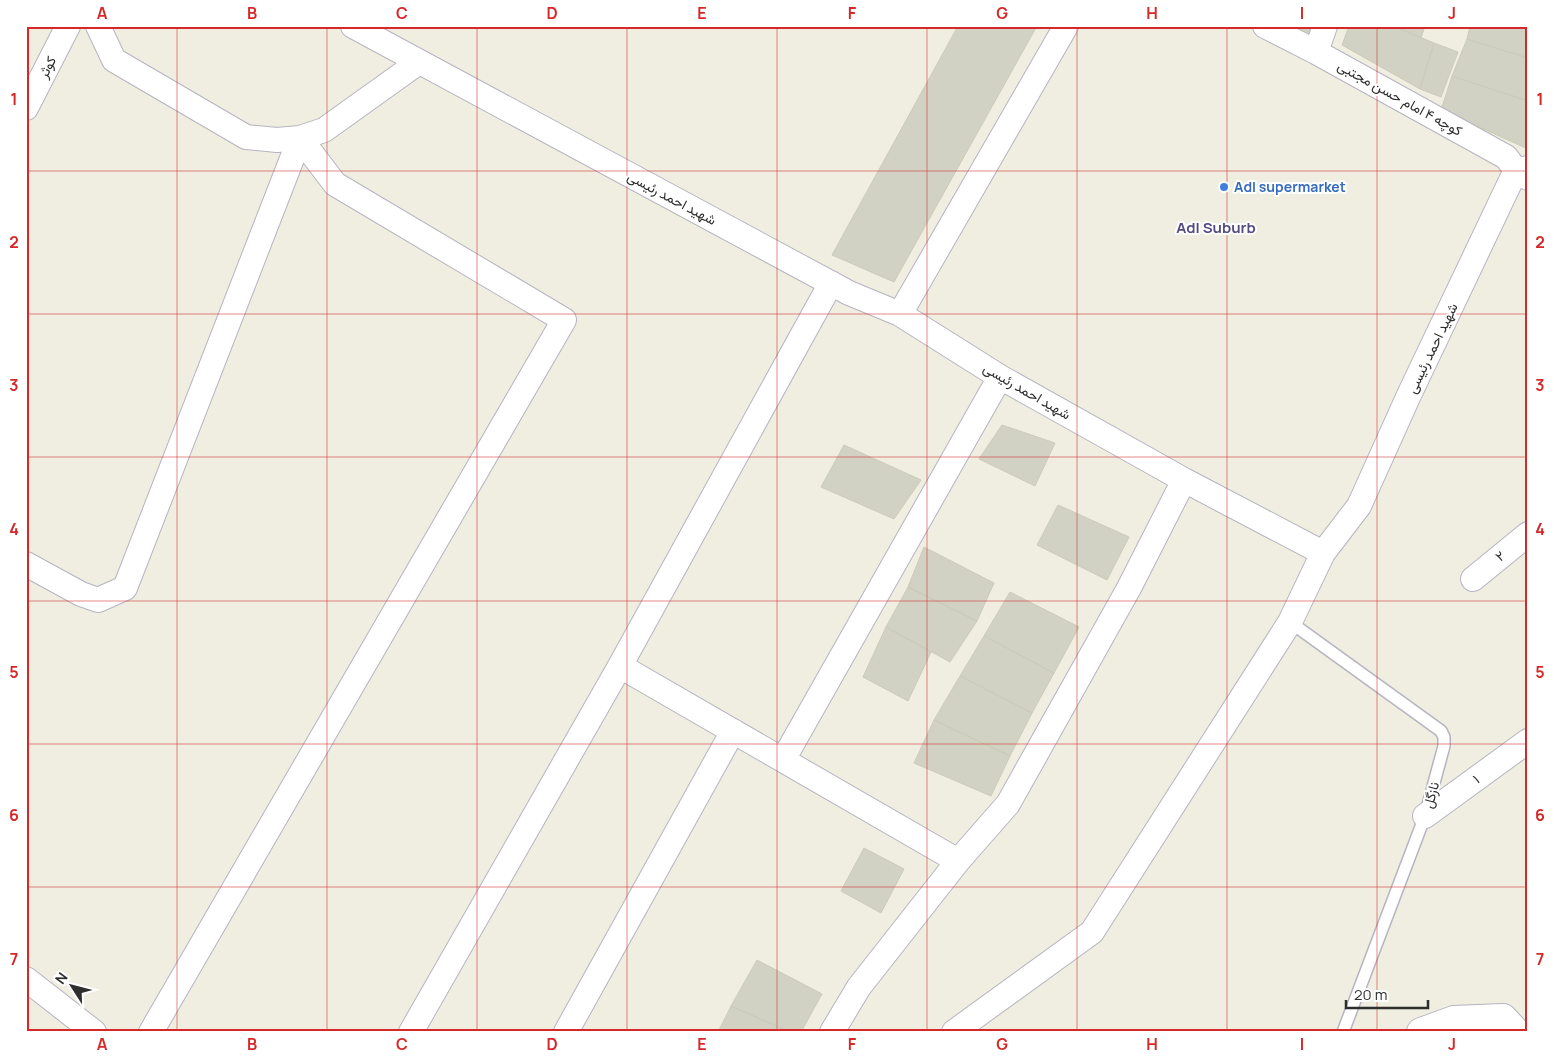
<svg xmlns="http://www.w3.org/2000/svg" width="1554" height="1058" font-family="Manrope,Vazirmatn,sans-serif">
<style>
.building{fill:#d2d2c4;stroke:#cbcbb9}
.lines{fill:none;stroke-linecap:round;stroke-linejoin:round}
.service-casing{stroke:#b6b4c1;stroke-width:14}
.minor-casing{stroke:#b6b4c1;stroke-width:26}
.secondary-casing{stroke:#b6b4c1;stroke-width:30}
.service{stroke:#fff;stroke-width:11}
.minor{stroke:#fff;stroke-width:24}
.secondary{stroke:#fff;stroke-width:28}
.grid{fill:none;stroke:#d62828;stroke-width:1;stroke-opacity:0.55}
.shop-dot{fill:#3f7fe0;stroke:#fff;stroke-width:2}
.labels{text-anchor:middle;stroke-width:4;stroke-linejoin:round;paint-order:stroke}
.street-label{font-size:14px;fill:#2e2e2e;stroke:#fff}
.shop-label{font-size:14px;font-weight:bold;fill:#366cbe;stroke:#fff;text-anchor:start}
.neighbourhood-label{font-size:15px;font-weight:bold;fill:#554b81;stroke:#fff}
.neatline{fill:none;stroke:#d62828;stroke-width:2}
.grid-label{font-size:16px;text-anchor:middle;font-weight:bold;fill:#d62828}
</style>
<rect width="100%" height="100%" fill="#efeee0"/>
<!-- building -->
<path class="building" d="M958,26H1037L894,282L832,255Z
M1287,26H1311L1308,36Z
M1349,26H1394L1434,43L1420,89L1342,45Z
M1394,26H1425L1421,38Z
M1470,26H1528V58L1467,39Z
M1467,39L1528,58V101L1452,76Z
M1434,43L1458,52L1441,97L1420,89Z
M1452,76L1528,101V149L1441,110Z
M1002,425L1055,443L1035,486L979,459Z
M844,445L921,480L894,519L821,487Z
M1058,505L1129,537L1107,580L1037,545Z
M924,547L994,583L977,621L908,587Z
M908,587L977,621L950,662L886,627Z
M1010,592L1079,627L1054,673L984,636Z
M886,627L931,652L908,701L863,677Z
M984,636L1054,673L1032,713L960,676Z
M960,676L1032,713L1010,756L934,720Z
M934,720L1010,756L991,796L914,763Z
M864,848L904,869L881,913L841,891Z
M757,960L822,994L801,1032H790L731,1006Z
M731,1006L790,1032H718Z"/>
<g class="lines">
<defs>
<path id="service" d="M1290,622L1441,731L1444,737V746L1425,816L1343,1032"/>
<path id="minor" d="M98,26L114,60L246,137L277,140L300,138L324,130L419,62
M353,26L849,293L900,314L1000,377L1184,480L1323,553
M1265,26L1316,52L1506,157L1516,170L1528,178
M1316,52L1325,26
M26,108L68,26
M900,314L1066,26
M26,564L81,594L98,600L125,588L300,138
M1473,579L1528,534
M620,666L958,861
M783,760L1000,377
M1425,816L1528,741
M26,979L94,1032
M151,1032L564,320L335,184L300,138
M411,1032L620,666L831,283
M566,1032L733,731
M832,1032L859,987L958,861L1008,804L1129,588L1184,480
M954,1032L1092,932L1290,622L1323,553L1359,506L1409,395L1516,170L1528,168"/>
<path id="secondary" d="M1421,1032L1454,1020L1503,1018L1516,1032"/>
</defs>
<!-- service casing -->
<use href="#service" class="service-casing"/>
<!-- minor casing -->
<use href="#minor" class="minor-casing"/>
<!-- secondary casing -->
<use href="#secondary" class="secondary-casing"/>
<!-- service -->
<use href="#service" class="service"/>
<!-- minor -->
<use href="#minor" class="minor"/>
<!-- secondary -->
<use href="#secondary" class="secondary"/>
</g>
<!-- grid -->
<path class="grid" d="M177,26V1032M327,26V1032M477,26V1032M627,26V1032M777,26V1032M927,26V1032M1077,26V1032M1227,26V1032M1377,26V1032M26,171H1528M26,314H1528M26,457H1528M26,601H1528M26,744H1528M26,887H1528"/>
<!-- markers -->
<circle class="shop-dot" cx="1224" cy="187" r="5"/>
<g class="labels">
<!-- street labels -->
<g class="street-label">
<text transform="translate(47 67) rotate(-63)" y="5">کوثر</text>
<text transform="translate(1400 98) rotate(29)" y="5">کوچه ۴ امام حسن مجتبی</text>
<text transform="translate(672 198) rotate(28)" y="5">شهید احمد رئیسی</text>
<text transform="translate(1432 348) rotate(-64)" y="5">شهید احمد رئیسی</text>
<text transform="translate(1027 391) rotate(30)" y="5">شهید احمد رئیسی</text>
<text transform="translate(1500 556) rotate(-39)" y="5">۲</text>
<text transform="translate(1476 779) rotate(-36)" y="5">۱</text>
<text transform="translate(1431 795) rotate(-75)" y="5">نازگل</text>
</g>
<!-- shop labels -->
<g class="shop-label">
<text x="1234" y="192">Adl supermarket</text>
</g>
<!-- neighbourhood labels -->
<g class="neighbourhood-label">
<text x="1216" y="233">Adl Suburb</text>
</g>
</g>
<!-- border -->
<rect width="1554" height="1058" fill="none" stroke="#ffffff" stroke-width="55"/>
<!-- north arrow -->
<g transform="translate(72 986) rotate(306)" stroke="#ffffff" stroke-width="4" paint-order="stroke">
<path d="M0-4L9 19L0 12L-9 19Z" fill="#2e2e2e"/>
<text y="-8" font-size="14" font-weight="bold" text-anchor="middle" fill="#2e2e2e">N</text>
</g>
<!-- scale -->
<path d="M1346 1000v8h82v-8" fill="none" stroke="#2e2e2e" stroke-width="2.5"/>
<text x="1354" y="1000" font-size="15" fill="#2e2e2e" stroke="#ffffff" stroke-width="4" paint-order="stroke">20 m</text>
<rect x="28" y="28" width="1498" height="1002" class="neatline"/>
<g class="grid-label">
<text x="102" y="19">A</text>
<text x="252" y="19">B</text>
<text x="402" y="19">C</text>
<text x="552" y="19">D</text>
<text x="702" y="19">E</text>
<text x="852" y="19">F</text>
<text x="1002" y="19">G</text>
<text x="1152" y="19">H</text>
<text x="1302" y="19">I</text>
<text x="1452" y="19">J</text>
<text x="14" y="105">1</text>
<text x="1540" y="105">1</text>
<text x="14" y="248">2</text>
<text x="1540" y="248">2</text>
<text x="14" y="391">3</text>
<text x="1540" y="391">3</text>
<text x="14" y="535">4</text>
<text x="1540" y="535">4</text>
<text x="14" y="678">5</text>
<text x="1540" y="678">5</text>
<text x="14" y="821">6</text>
<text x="1540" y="821">6</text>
<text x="14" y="965">7</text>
<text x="1540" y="965">7</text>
<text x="102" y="1050">A</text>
<text x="252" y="1050">B</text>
<text x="402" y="1050">C</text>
<text x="552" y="1050">D</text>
<text x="702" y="1050">E</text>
<text x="852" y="1050">F</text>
<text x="1002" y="1050">G</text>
<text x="1152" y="1050">H</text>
<text x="1302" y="1050">I</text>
<text x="1452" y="1050">J</text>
</g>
</svg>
